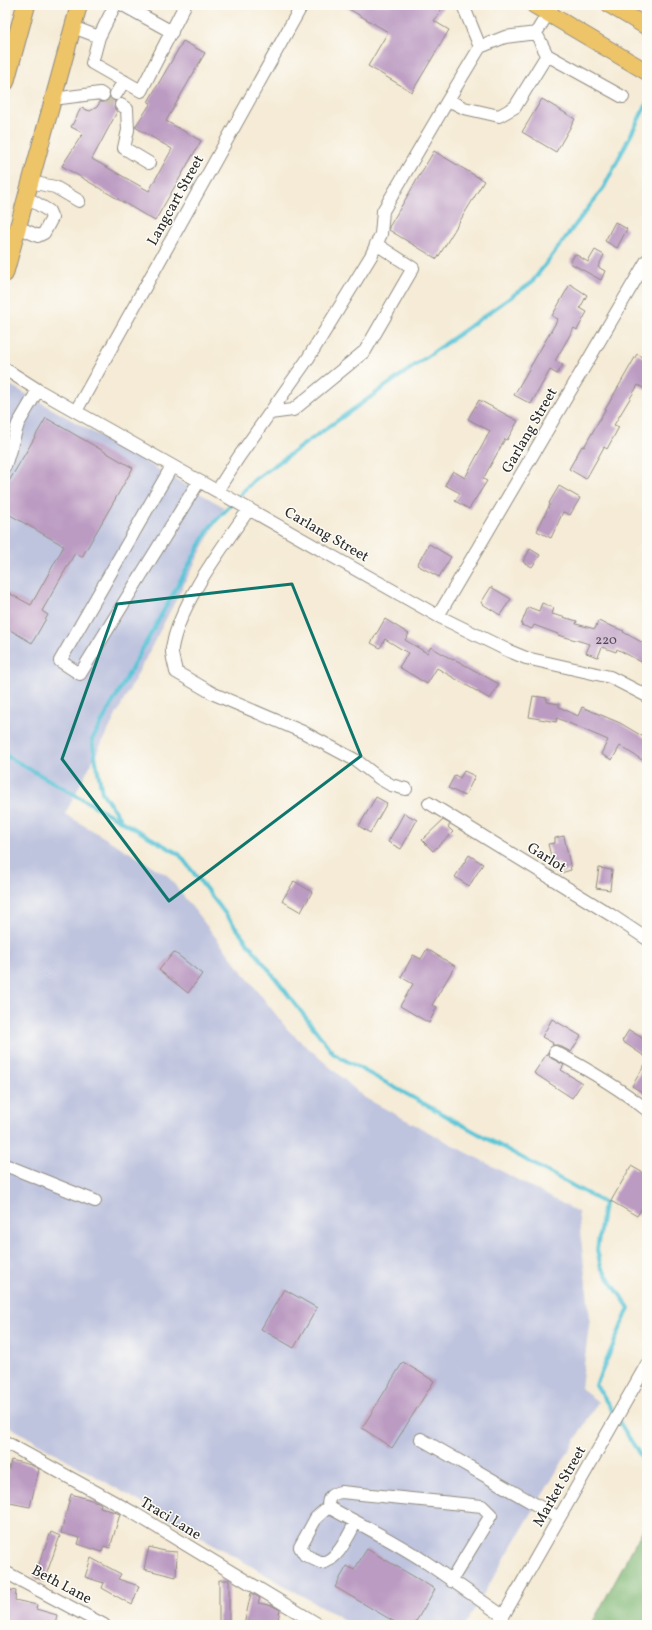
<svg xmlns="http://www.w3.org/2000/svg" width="652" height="1630" font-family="Vollkorn,serif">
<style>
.industrial{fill:#bec3de}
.forest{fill:#80b774;stroke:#567150}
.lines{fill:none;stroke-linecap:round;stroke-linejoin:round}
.stream{stroke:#5bc5d7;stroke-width:4}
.building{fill:#bc9bc2}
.minor-tunnel{stroke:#cdc5b4;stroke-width:12;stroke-dasharray:12 6;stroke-linecap:butt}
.minor-casing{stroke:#908b80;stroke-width:14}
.major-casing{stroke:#908b80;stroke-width:18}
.highway-casing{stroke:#908b80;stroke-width:20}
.minor{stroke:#fff;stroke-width:12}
.major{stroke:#eec469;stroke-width:16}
.highway{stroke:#eec469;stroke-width:18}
.marked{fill:none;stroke:#0f766e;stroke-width:3;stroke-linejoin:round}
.labels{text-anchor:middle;stroke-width:3;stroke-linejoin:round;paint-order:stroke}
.number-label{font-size:13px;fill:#4f4751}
.street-label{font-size:15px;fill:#2b2b2b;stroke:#fdfcf7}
</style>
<rect width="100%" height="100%" fill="#fdfcf7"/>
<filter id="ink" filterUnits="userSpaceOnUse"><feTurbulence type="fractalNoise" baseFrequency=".025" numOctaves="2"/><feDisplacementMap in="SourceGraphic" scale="8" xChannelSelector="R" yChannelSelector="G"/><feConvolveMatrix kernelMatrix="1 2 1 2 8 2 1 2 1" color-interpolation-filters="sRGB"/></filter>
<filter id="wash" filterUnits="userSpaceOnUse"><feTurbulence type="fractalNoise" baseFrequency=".012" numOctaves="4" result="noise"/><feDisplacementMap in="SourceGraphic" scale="16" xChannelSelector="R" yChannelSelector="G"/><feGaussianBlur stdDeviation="0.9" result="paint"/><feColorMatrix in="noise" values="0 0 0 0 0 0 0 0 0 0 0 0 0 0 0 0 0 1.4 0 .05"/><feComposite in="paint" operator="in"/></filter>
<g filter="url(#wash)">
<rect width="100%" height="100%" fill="#f5ebd6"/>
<!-- industrial -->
<path class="industrial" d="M5,382L224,507L65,814L167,875L288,1030L365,1098L578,1212L590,1318L581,1388L598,1402L465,1625H353L5,1424Z"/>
<!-- forest -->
<path class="forest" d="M647,1522V1625H591Z"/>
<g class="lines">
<!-- stream -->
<path class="stream" d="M5,755L179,854L334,1054L604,1203L597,1250L601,1267L629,1308L596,1385L647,1466
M120,819L102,792L92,740L210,527L254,480L532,282L604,187L647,103"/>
</g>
<g id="blocks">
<!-- building -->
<path class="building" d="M342,5H444L434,21L449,30L412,92L368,66L388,32Z
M183,41L205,53L166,121L201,141L155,221L62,166L83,133L71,127L81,108L90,111L97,107L100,102H106L110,98L115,101L114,108L117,112L92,159L149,191L172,149L135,127L151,103L148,102Z
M542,99L575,119L556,152L522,132Z
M434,151L484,181L437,259L389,230V227Z
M615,222L627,229L617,248L605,241Z
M595,250L604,255L598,267L605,271L601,280L570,263L575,254L588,262Z
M570,284L587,295L580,308L587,312L577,330L574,328L555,361L563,365L557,374L550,370L531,404L514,395L558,319L552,316Z
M637,354L647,359V390L638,385L614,425L619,427L607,449L604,447L586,479L569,469L582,446L584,447Z
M479,400L518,421L507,440L505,439L483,479L487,481L469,509L455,501L460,493L445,485L453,471L465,478L490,431L468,419Z
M46,418L133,468L82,557L75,553L42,611L48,615L32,643L5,627V591L31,605L64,546L5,512V488Z
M559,486L580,498L570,515L563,512L551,538L537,531L550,504L549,503Z
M429,544L451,557L439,577L417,565Z
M530,549L540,555L532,567L523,562Z
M491,587L511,599L500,615L481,603Z
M542,603L554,608L552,614L577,621L576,624L595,629L598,621L624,631L623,632L647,645V665L617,649L616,652L602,647L598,657L586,653L590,644L558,635V634L534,625L532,629L521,625L528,607L539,611Z
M385,619L409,634L405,640L427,653L431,647L453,660L454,659L499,684L490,699L437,668L427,684L399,667L408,653L385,639L380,648L371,643Z
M533,696L547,698V702L559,704V707L578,716L582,707L620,723L647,739V763L620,746L612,760L601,754L608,740L557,718L556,722L529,717Z
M464,771L475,776L465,796L448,788L455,775L460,778Z
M376,797L387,803L370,833L359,826Z
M404,813L417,820L401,849L388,842Z
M443,820L450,824L448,827L453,832L433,851L422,840Z
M564,836L571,870L561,873L559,863L553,864L548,844L555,843V838Z
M469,855L483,864L469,886L455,877Z
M599,868L612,870L610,890L596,888Z
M294,881L312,892L301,912L282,901Z
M427,949L455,966L432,1005L437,1007L429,1023L400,1006L413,984L401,977L413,955L421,959Z
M174,952L202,974L188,993L159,970Z
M552,1019L581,1036L571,1052L558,1045H552L553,1043L542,1037Z
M629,1030L647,1041V1058L622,1041Z
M548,1052L551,1058L564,1065L561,1070L582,1083L572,1098L534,1073Z
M647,1061V1095L632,1086Z
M631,1166L647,1175V1199L637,1216L611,1201Z
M284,1289L317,1308L294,1348L261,1329Z
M403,1362L434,1381L392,1448L362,1428Z
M11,1460L31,1465L39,1469L30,1507L5,1502V1487Z
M71,1494L98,1502L101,1504L100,1507L120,1514L110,1548L104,1546L102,1552L78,1544L80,1538L61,1533Z
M51,1532L60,1536L44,1581L34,1577Z
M149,1547L164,1551L177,1552L176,1577L144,1569Z
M367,1549L435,1589L414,1625H400L335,1587L347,1566L354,1570Z
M91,1558L121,1574L118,1579L139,1586L132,1605L102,1588L104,1583L85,1577Z
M219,1580H229V1625H219Z
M5,1589L16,1591L15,1600L37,1605L36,1609L57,1615L55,1625H5Z
M251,1593L260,1598L258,1603L273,1606L280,1610L277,1625H244Z"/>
</g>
</g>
<g filter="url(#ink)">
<use href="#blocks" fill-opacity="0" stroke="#908b80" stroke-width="1"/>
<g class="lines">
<!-- minor-tunnel -->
<path class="minor-tunnel" d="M103,95L121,105"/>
<defs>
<path id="minor" d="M123,5L172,32
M463,5L480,47
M73,27L99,37L92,63L141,91L185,5
M99,37L115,5
M547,55L623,97
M116,94L124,81
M53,99L100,93L103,95
M448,100L480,47L505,37L536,33L553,5
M121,105L127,109L128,130L124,148L149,163
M30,182L55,187L79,201
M18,227L38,236L44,233L52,218L49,211L26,197
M5,369L38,390L438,616L509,651L526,658L610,677L647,696
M76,411L302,5
M270,413L293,410L365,351L413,268L376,244
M5,466L18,424L38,390
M172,466L60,661L80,674L199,481
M217,491L238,458L307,360L371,256L381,234L383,211L448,100L464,108L499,116L515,107L547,55L536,33
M249,509C223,547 180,602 172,648C171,655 175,665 176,672L214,694L303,732L357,761L379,778L391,785L406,789
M438,616L647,260
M429,803L611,915L647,939
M555,1052C587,1069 618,1087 647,1110
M5,1165L95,1201
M421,1439L559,1518
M5,1442L132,1512L319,1625
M328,1507C328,1497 331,1494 341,1492L482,1506L491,1515L451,1581
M328,1507C362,1525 398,1543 430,1565C454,1582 479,1599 503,1616
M328,1507L316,1518L300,1547L305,1555L322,1563C339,1559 347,1537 356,1522
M5,1572L104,1625
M498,1625L647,1364"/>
<path id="major" d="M534,5L647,72
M610,5L647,27
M5,274L79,5"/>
<path id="highway" d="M5,82L26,5"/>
</defs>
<!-- minor casing -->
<use href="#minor" class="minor-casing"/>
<!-- major casing -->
<use href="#major" class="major-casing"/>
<!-- highway casing -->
<use href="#highway" class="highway-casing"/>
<!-- minor -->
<use href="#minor" class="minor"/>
<!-- major -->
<use href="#major" class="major"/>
<!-- highway -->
<use href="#highway" class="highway"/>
</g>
</g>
<!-- marked area -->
<path class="marked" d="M292,584L361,756L169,901L62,759L117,604Z"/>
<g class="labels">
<!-- number labels -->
<g class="number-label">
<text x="606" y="644">220</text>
</g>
<!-- street labels -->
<g class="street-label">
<text transform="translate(175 200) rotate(-61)" y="5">Langcart Street</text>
<text transform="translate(529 430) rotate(-60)" y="5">Garlang Street</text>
<text transform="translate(327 534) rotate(30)" y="5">Carlang Street</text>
<text transform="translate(547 857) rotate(32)" y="5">Garlot</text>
<text transform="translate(559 1486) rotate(-60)" y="5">Market Street</text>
<text transform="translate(171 1518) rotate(31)" y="5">Traci Lane</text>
<text transform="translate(62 1584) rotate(28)" y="5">Beth Lane</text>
</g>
</g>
<!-- margin -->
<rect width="652" height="1630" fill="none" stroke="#fdfcf7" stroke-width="20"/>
</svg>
